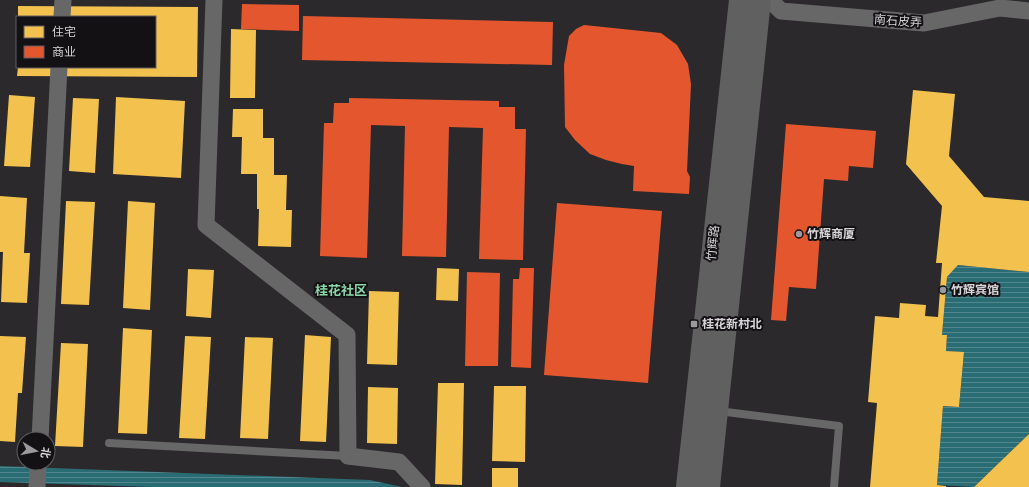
<svg xmlns="http://www.w3.org/2000/svg" width="1029" height="487" font-family="'Open Sans','Noto Sans SC',sans-serif">
<style>
.water{fill:url(#water-rules)}
.homes{fill:#f2c14e}
.shops{fill:#e4572e}
.lines{fill:none;stroke-linecap:round;stroke-linejoin:round}
.service{stroke:#686767;stroke-width:8}
.minor{stroke:#686767;stroke-width:17}
.secondary{stroke:#616061;stroke-width:22}
.poi-dot{fill:#9b999c;stroke:#131114;stroke-width:1.5}
.labels{text-anchor:middle;stroke-width:4;stroke-linejoin:round;paint-order:stroke}
.street-label{font-size:12px;fill:#d7d5d8;stroke:#131114}
.poi-label{font-size:12px;font-weight:bold;fill:#d7d5d8;stroke:#131114;text-anchor:start}
.neighbourhood-label{font-size:13px;font-weight:bold;fill:#8bd7a8;stroke:#131114}
</style>
<defs>
<pattern id="water-rules" width="6" height="5" patternUnits="userSpaceOnUse"><rect width="6" height="5" fill="#2a6c74"/><path d="M0 2.5h6" fill="none" stroke="#52878d"/></pattern>
</defs>
<rect width="100%" height="100%" fill="#2b292c"/>
<!-- water -->
<path class="water" d="M958,265L1029,272V434L974,487L937,485L943,406L959,407L964,353L946,351L947,336L942,335L947,277Z
M0,466L370,480L402,487H152L0,482Z"/>
<!-- homes -->
<path class="homes" d="M18,6L198,7L197,77L17,76L18,67H155V17H18Z
M231,29L256,30L255,98H230Z
M913,90L955,94L949,156L984,197L1029,201V272L958,265L947,277L942,335H947L946,351L964,352L959,407L943,406L937,485L946,486V487H870L877,403L868,402L875,316L899,318L900,303L926,305L925,316L938,317L942,263H936L942,206L906,164Z
M9,95L35,97L30,167L4,166Z
M116,97L185,101L181,178L113,174Z
M73,98L99,99L95,173L69,171Z
M233,109H263V138H274V175H287L286,210H292L291,247L258,246L259,209H257V174H241L242,137H232Z
M0,196L27,198L24,253H30L27,303L1,302L3,252H0Z
M66,201L95,202L89,305L61,304Z
M128,201L155,203L150,310L123,308Z
M437,268L459,269L458,301L436,300Z
M188,269L214,270L211,318L186,316Z
M369,291L399,292L397,365L367,364Z
M123,328L152,330L147,434L118,433Z
M305,335L331,337L326,442L300,441Z
M0,336L26,337L22,393H18L15,442L0,441Z
M185,336L211,337L205,439L179,438Z
M245,337L273,338L268,439L240,438Z
M61,343L88,344L83,447L55,446Z
M438,383H464L462,485L435,484Z
M494,386H526L525,462L492,461Z
M368,387L398,388L397,444L367,443Z
M1029,434V487H974Z
M492,468H518V487H492Z"/>
<!-- shops -->
<path class="shops" d="M242,4L299,5V31L241,29Z
M303,16L553,22L552,65L302,60Z
M584,25L661,33L677,45L688,64L691,84L687,171L690,177L689,194L633,191L634,166L622,164L606,160L590,154L575,140L565,127L564,65L569,36L576,29Z
M349,98L499,101V107H515V129H526L523,260L479,259L483,128L449,127L446,257L402,256L405,126L371,125L367,258L320,256L324,123H333L334,103H349Z
M786,124L876,131L873,168L849,166L848,181L824,179L816,289L789,287L786,321L771,320Z
M557,203L662,211L648,383L544,375Z
M520,268H534L531,368L511,367L513,279H519Z
M467,272L500,273L498,366H465Z"/>
<g class="lines">
<!-- service -->
<path class="service" d="M718,411L839,426L834,487
M109,443L348,456"/>
<!-- minor -->
<path class="minor" d="M214,0L206,225L347,335L348,456L399,462L422,487
M770,0L781,11L924,23L1000,8L1029,11
M62,17L63,0
M40,439L59,67
M37,487L38,463"/>
<!-- secondary -->
<path class="secondary" d="M687,487L740,0
M709,487L760,0"/>
</g>
<!-- markers -->
<g class="poi-dot">
<circle cx="799" cy="234" r="4"/>
<circle cx="943" cy="290" r="4"/>
<rect x="690" y="320" width="8" height="8" rx="2"/>
</g>
<g class="labels">
<!-- street labels -->
<g class="street-label">
<text transform="translate(898 21) rotate(4)" y="4">南石皮弄</text>
<text transform="translate(713 243) rotate(-84)" y="4">竹辉路</text>
</g>
<!-- poi labels -->
<g class="poi-label">
<text x="807" y="238">竹辉商厦</text>
<text x="951" y="294">竹辉宾馆</text>
<text x="702" y="328">桂花新村北</text>
</g>
<!-- neighbourhood labels -->
<g class="neighbourhood-label">
<text x="341" y="295">桂花社区</text>
</g>
</g>
<!-- legend -->
<rect x="16" y="16" width="140" height="52" fill="#131114" stroke="#615f62"/>
<rect x="24" y="26" width="20" height="12" fill="#f2c14e" stroke="#615f62"/>
<text x="52" y="36" font-size="12" fill="#d7d5d8">住宅</text>
<rect x="24" y="46" width="20" height="12" fill="#e4572e" stroke="#615f62"/>
<text x="52" y="56" font-size="12" fill="#d7d5d8">商业</text>
<!-- north arrow -->
<g transform="translate(36 451) rotate(100)"><circle r="19" fill="#131114" stroke="#615f62"/>
<path d="M0-3L7 15L0 10L-7 15Z" fill="#9b999c"/>
<text y="-6" font-size="11" font-weight="bold" text-anchor="middle" fill="#d7d5d8">北</text>
</g>
</svg>
